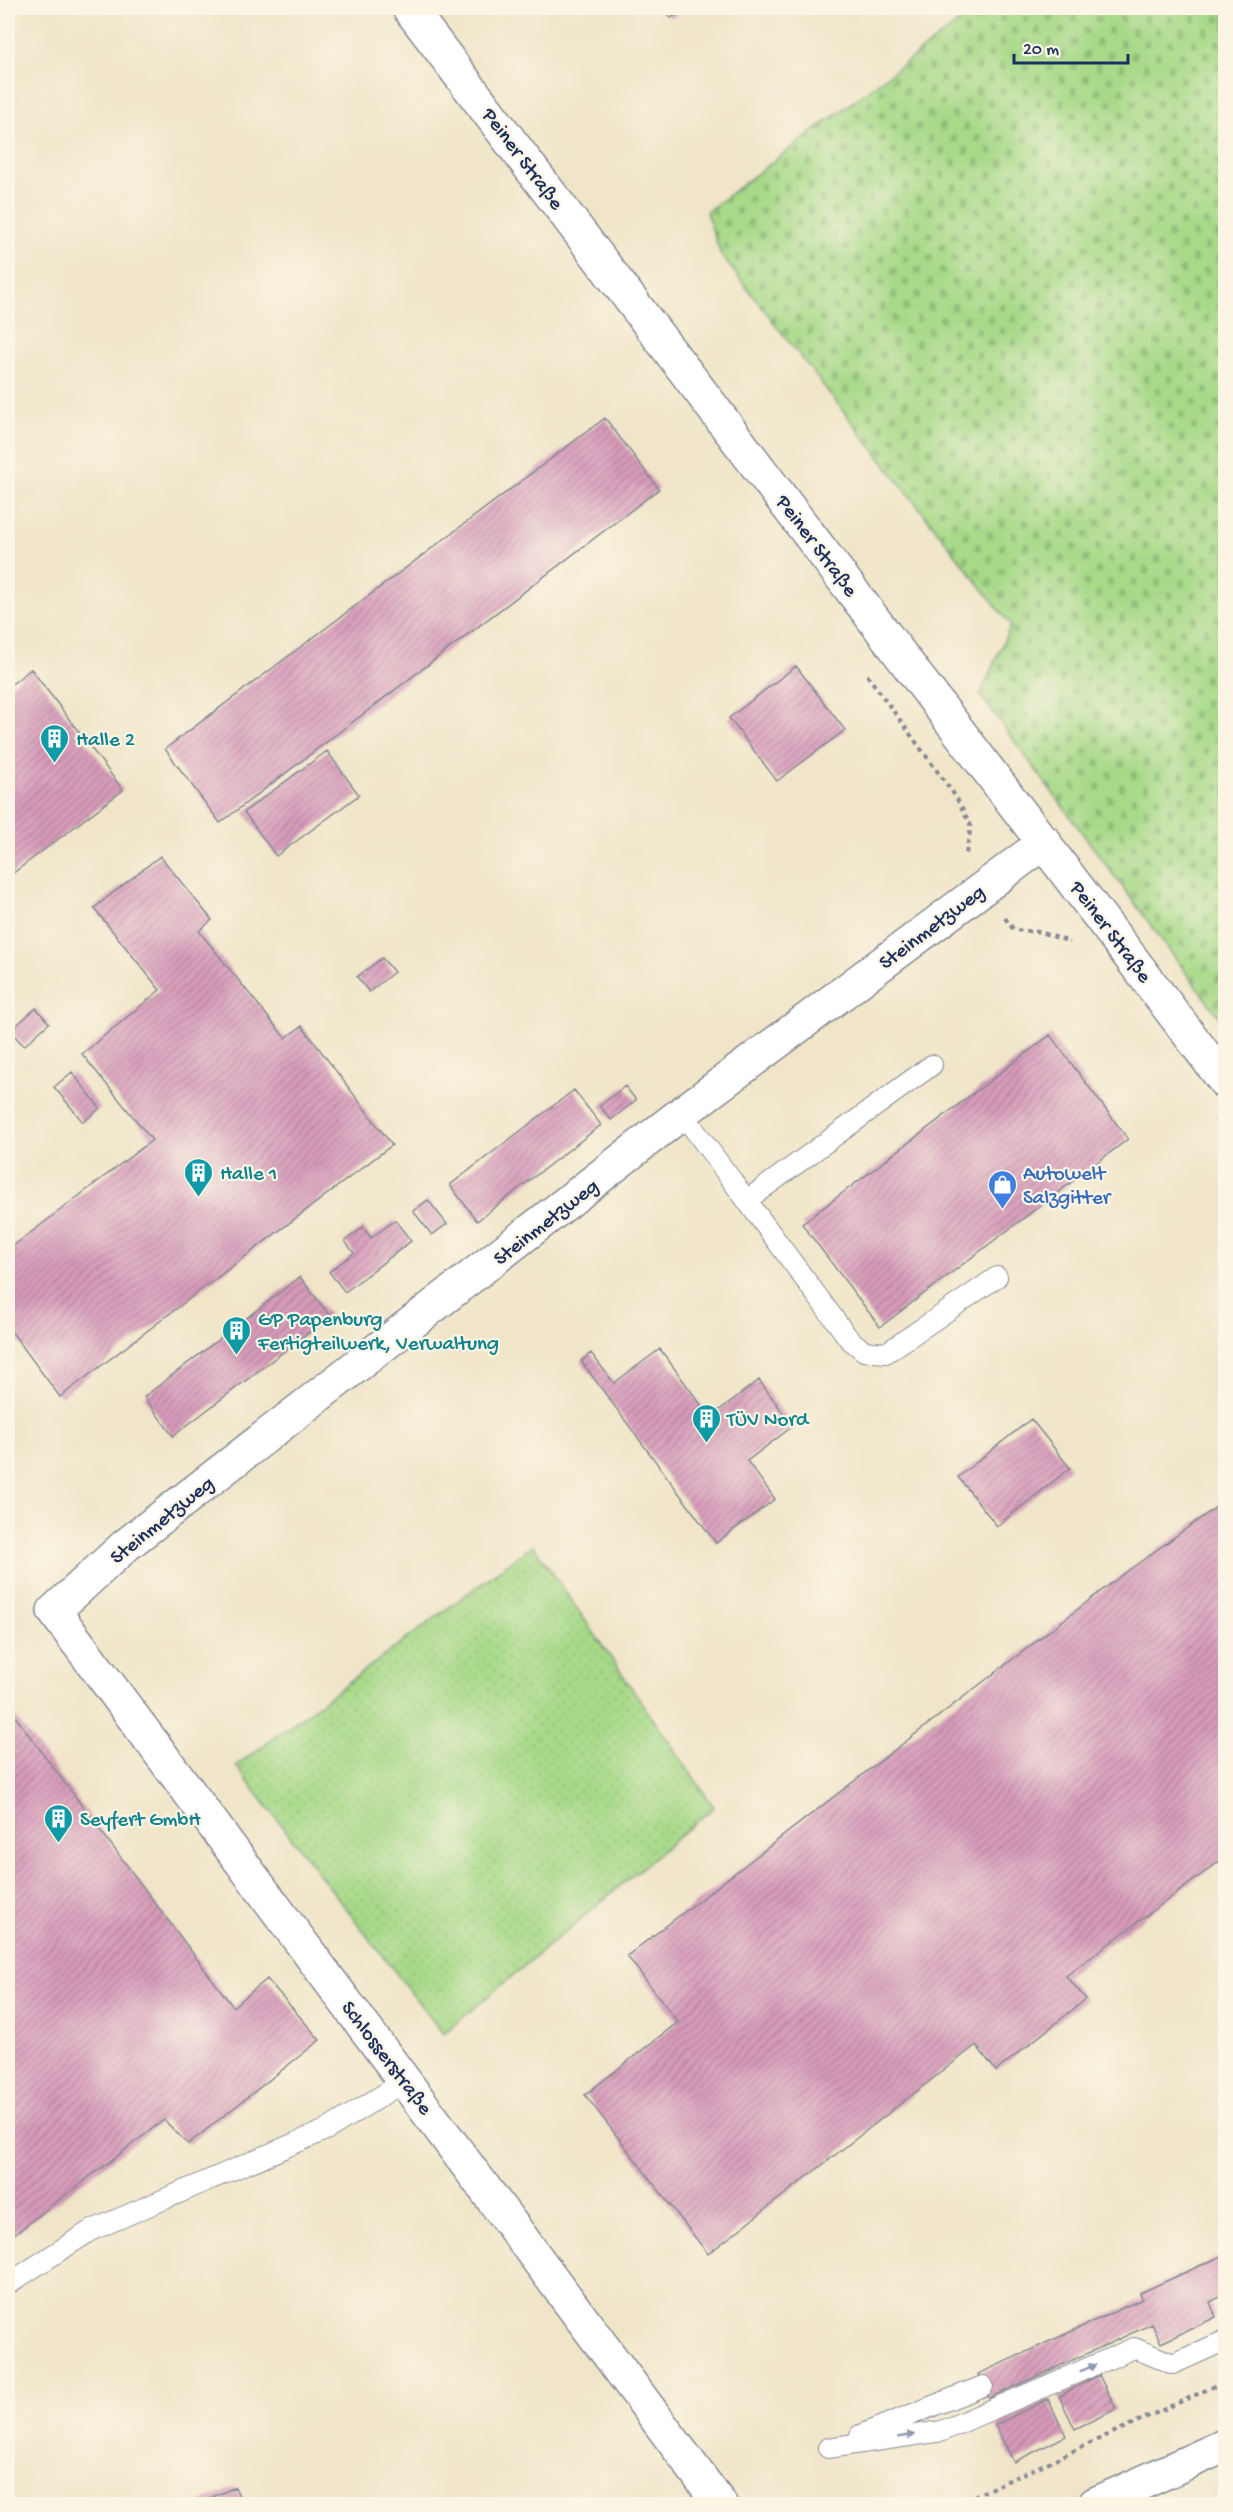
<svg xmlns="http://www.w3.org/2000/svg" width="1233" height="2512" font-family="'Gochi Hand',sans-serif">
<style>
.grass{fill:url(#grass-dots);stroke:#618473;stroke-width:1.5}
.cemetery{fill:url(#cemetery-stones);stroke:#618473;stroke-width:1.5}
.building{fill:url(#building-hatch)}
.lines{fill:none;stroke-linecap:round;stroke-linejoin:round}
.service-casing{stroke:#868a93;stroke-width:22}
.minor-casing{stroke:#868a93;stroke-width:36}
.tertiary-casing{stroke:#868a93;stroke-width:36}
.secondary-casing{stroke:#868a93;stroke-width:36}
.path{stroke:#868a93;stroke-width:4;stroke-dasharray:4.5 4.5;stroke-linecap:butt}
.service{stroke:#fff;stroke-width:20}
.minor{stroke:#fff;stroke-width:33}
.tertiary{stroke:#fff;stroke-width:33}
.secondary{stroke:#fff;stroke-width:33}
.oneway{fill:#8d97ae}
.labels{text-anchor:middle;stroke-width:4.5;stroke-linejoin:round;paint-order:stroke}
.street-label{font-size:21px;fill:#1b2f5e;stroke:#fcf5e5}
.culture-label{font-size:21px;fill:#0d838f;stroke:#fcf5e5;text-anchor:start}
.shop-label{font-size:21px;fill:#366cbe;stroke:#fcf5e5;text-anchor:start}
</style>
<defs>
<pattern id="grass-dots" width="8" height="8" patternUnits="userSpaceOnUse" patternTransform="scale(1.5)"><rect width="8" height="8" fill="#a7d988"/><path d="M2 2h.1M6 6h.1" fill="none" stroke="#8fbb78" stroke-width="1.8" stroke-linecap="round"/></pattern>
<pattern id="cemetery-stones" width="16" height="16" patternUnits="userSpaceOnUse" patternTransform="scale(1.5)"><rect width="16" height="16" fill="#a7d988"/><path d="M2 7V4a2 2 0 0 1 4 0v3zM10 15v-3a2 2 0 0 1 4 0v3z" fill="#8fbb78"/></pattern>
<pattern id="building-hatch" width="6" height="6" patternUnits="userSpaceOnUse" patternTransform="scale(1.5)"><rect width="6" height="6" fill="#d79bba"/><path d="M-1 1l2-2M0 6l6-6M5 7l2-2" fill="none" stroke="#ae7f9a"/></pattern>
</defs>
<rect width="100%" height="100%" fill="#fcf5e5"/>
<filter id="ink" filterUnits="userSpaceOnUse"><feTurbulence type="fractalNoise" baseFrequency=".0167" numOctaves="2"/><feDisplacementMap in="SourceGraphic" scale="12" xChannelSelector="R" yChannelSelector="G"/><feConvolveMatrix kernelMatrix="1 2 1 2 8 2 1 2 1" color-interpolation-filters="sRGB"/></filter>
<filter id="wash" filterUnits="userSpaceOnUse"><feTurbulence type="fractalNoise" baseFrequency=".008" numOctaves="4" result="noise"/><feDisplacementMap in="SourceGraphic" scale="24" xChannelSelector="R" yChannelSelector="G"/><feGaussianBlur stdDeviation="1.35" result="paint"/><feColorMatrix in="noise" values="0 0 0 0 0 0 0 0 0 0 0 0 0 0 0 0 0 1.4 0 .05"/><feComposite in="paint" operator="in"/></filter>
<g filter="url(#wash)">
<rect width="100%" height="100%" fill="#f0e5c8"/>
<!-- grass -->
<path class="grass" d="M533,1545L714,1807L443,2034L236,1766Z"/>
<!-- cemetery -->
<path class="cemetery" d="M978,8H1225V1025L980,695L1011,625L721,255L706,212Z"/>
<g id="blocks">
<!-- building -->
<path class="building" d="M663,8H686L671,18Z
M605,418L659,489L220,823L165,749Z
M796,666L845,730L777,781L729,718Z
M31,669L123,790L8,877V687Z
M327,751L359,795L276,856L244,812Z
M160,856L212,920L199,931L285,1038L302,1026L392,1145L60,1397L8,1327V1250L152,1140L82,1054L160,990L94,908Z
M382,958L394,972L369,992L357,977Z
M36,1008L49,1023L24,1046L10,1031Z
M1050,1035L1128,1139L880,1327L802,1224Z
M72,1072L100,1108L83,1122L54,1087Z
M625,1086L636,1100L611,1120L600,1106Z
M574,1090L601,1125L477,1221L450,1185Z
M428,1200L447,1224L432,1235L413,1211Z
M395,1220L411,1241L345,1292L329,1272L354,1253L345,1241L363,1227L371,1238Z
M300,1277L330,1316L173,1436L144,1397Z
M660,1349L710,1417L759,1380L793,1426L747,1461L775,1499L716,1543L581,1361L591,1353L614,1383Z
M1031,1419L1070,1468L997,1526L958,1477Z
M1226,1500V1856L1066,1976L1086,1999L996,2071L976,2045L708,2254L585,2095L678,2022L627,1956L1122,1575Z
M8,1707L233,2007L267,1979L320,2040L188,2144L164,2120L8,2239Z
M1226,2254V2294L1210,2302L1216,2317L1161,2343L1152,2324L989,2398L978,2374L1142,2299L1140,2293Z
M1099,2375L1116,2409L1075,2429L1059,2396Z
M1048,2399L1066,2436L1014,2462L995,2425Z
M235,2487L243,2504H197Z"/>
</g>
</g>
<g filter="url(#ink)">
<use href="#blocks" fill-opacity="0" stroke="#868a93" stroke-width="1.5"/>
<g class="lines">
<defs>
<path id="service" d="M682,1113L849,1339L864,1351L886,1353L997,1277
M747,1200L932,1065
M8,2284L90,2231L328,2129L405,2081
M860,2435L983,2386
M828,2448L942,2431L1134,2348L1173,2364L1226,2340"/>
<path id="minor" d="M720,2504L54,1611L126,1545L682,1113L1045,842"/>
<path id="tertiary" d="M1095,2504L1226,2445"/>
<path id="secondary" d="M409,8L1226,1083"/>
</defs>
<!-- service casing -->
<use href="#service" class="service-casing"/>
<!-- minor casing -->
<use href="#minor" class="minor-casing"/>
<!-- tertiary casing -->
<use href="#tertiary" class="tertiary-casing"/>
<!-- secondary casing -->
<use href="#secondary" class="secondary-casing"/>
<!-- path -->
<path class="path" d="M867,675L956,797L971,826L966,854
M1005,918L1014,930L1040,932L1070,942
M1216,1118L1226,1131
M957,2504L1226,2381"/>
<!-- service -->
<use href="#service" class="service"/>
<!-- minor -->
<use href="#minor" class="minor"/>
<!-- tertiary -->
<use href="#tertiary" class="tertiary"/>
<!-- secondary -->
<use href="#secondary" class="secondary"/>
</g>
<!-- one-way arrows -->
<defs><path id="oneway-solid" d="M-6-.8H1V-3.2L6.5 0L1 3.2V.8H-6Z" transform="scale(1.5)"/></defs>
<g class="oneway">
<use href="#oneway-solid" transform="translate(1088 2368) rotate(-23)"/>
<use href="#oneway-solid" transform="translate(906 2436) rotate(-9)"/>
</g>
</g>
<!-- icons -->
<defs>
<symbol id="building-pin" viewBox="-11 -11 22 30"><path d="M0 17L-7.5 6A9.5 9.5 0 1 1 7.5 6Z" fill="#0f9aa8" stroke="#fcf5e5"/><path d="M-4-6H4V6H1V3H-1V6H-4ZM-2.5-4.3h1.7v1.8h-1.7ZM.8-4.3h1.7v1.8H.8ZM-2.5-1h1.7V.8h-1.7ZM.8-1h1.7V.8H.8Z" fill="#fff"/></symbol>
<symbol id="shop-pin" viewBox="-11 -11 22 30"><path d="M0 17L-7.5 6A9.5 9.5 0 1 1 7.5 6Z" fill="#3f7fe0" stroke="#fcf5e5"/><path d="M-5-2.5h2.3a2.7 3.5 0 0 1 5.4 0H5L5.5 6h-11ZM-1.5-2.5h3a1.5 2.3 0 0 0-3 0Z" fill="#fff"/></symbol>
</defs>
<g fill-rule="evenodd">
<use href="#building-pin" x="38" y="722" width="33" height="45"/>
<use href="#building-pin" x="182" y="1156" width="33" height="45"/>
<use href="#shop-pin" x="986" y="1168" width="33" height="45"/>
<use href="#building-pin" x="220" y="1314" width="33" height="45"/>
<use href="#building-pin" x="690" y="1402" width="33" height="45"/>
<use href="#building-pin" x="42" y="1802" width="33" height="45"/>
</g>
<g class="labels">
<!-- street labels -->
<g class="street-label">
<text transform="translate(524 158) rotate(53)" y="7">Peiner Straße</text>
<text transform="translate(818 545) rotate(53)" y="7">Peiner Straße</text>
<text transform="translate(931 926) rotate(-37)" y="7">Steinmetzweg</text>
<text transform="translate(1112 931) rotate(53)" y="7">Peiner Straße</text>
<text transform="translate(545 1221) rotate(-38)" y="7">Steinmetzweg</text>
<text transform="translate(161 1519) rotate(-39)" y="7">Steinmetzweg</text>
<text transform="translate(388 2057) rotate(53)" y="7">Schlosserstraße</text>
</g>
<!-- culture labels -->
<g class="culture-label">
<text x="76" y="745">Halle 2</text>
<text x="220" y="1179">Halle 1</text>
<text x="258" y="1325">GP Papenburg<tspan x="258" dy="24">Fertigteilwerk, Verwaltung</tspan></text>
<text x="727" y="1425">TÜV Nord</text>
<text x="80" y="1825">Seyfert GmbH</text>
</g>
<!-- shop labels -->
<g class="shop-label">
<text x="1023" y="1179">Autowelt<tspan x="1023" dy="24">Salzgitter</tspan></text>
</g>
</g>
<!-- margin -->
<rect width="1233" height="2512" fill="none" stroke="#fcf5e5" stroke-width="30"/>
<!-- scale -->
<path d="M1014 54v9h114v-9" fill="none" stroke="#1b2f5e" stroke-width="3"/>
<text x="1023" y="54" font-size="18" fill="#1b2f5e" stroke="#fcf5e5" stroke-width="4.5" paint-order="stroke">20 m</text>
</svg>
